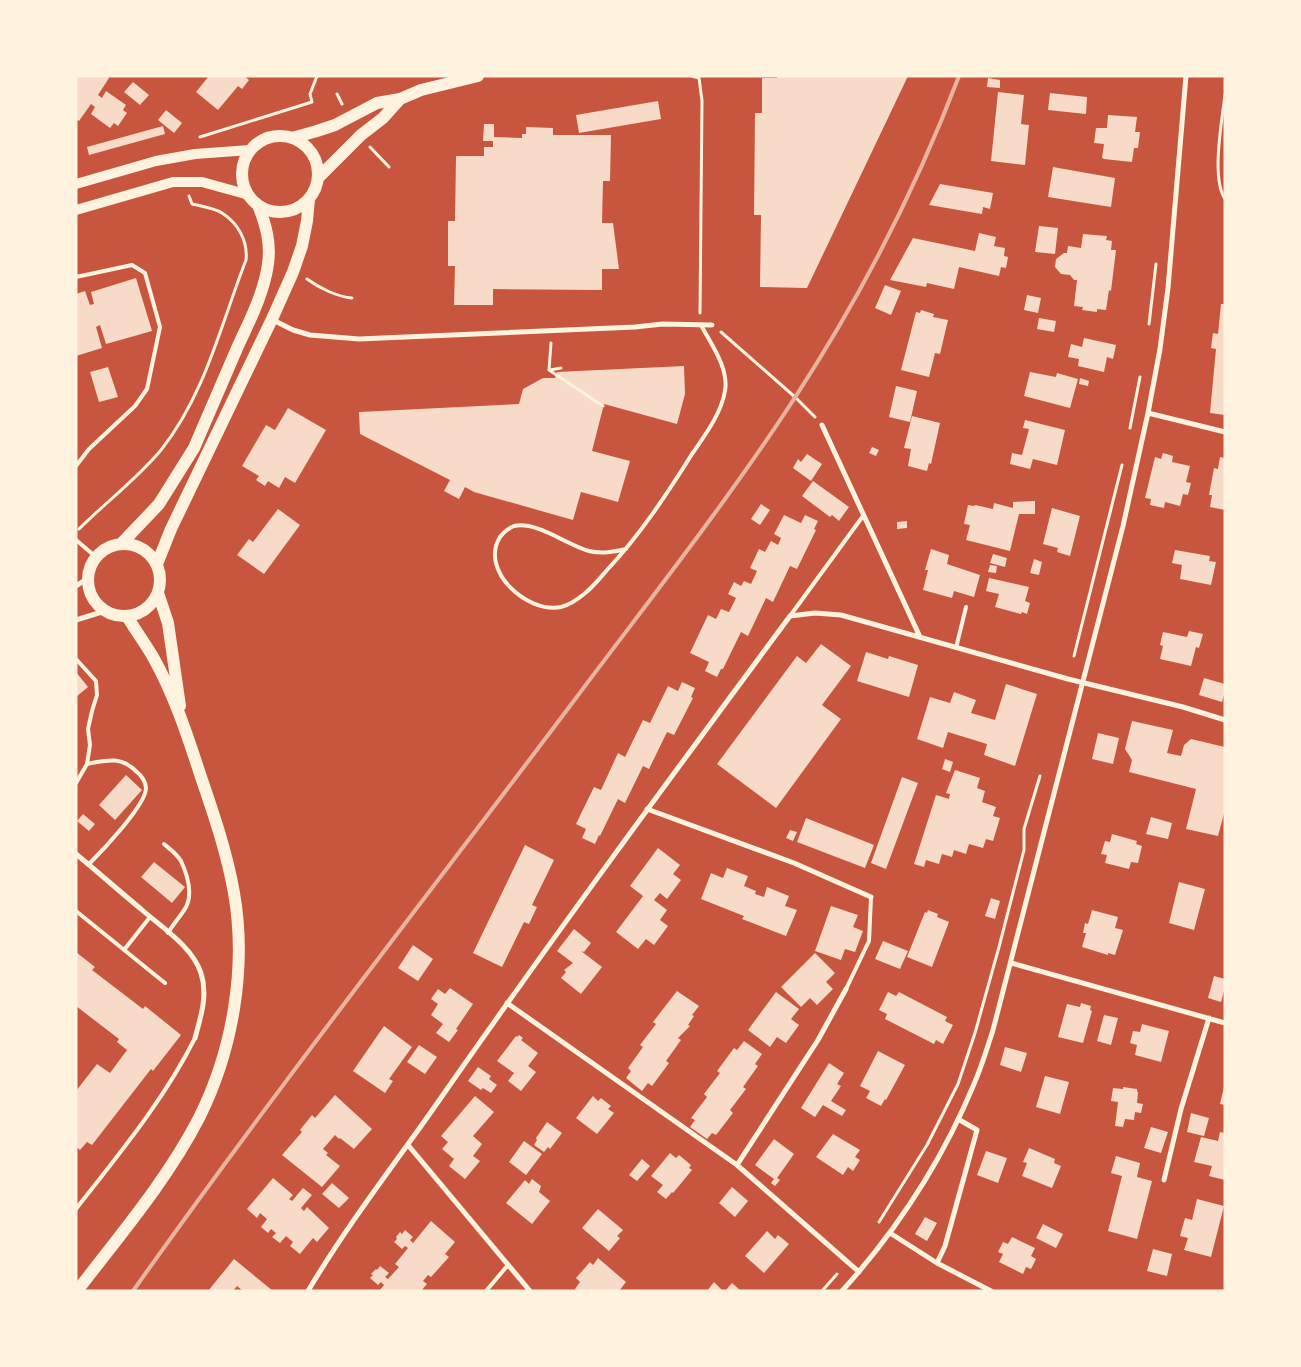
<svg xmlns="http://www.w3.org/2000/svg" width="1301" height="1367" font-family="Montserrat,sans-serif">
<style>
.building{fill:#f7dbc8}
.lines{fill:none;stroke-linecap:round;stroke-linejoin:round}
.path{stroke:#fff3e0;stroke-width:3}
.service{stroke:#fff3e0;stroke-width:4}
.minor{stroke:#fff3e0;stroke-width:5}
.secondary{stroke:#fff3e0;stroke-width:10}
.primary{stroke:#fff3e0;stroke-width:12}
.rail{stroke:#e9b49f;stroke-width:4}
</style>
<rect width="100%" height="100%" fill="#c8553d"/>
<!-- building -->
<path class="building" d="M76,76H107L109,78L98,95L102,98L106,91L126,105L123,110L127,113L118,126L114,123L110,128L91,114L95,107L91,104L79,121L76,119Z
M209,76H244L249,80L242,89L238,86L218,110L196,92Z
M777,76H908L807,288L760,287L761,215H754L755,113H762V78H777Z
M988,78L1000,80V88L987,87Z
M133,82L149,95L140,105L124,92Z
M998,92L1024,95L1021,124L1029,125L1025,165L991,161Z
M1050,93L1087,97L1086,114L1048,110Z
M658,101L661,119L579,133L576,115Z
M166,110L182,123L174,133L158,120Z
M1108,115L1137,117L1135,132H1140L1138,148H1134L1132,162L1104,159L1102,158L1104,144L1094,143L1096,128H1107Z
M484,124H494V137L522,138V134H526V127L553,128V135H611L610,181H603L602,223H613L619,269H602V290L493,289V305H454L455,266H448V221H455L456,156H484V147H493V141H483Z
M163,126L165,134L89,155L87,147Z
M1053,167L1115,178L1111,207L1048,197Z
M940,184L993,193L990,209L983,207L982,214L929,205Z
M1039,226L1058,228L1055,254L1035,252Z
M979,233L996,237L994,246L1005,248L1004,256L1008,257L1006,268L1001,267L999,276L959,267L954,289L927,283L926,287L890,280L913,238L975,251Z
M1083,234L1107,236L1106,240L1112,241L1111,250H1116L1111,291L1109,290L1106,310L1097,309V312L1082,310L1083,307L1074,306L1077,280H1074L1070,275L1061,274L1055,267L1056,259L1064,253H1067L1068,246L1081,248Z
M136,278L152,331L106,344L100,325L96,327L102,348L76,356V294L85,291L90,305L94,304L91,292Z
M885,285L901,291L891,315L875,308Z
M1027,295L1041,298L1038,313L1024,310Z
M1221,304H1225V415L1210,413L1216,349L1211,348L1213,333L1218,334Z
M921,310L934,314L933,317L948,320L940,354L935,353L929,377L901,370L916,312L920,313Z
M1039,318L1056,321L1054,332L1037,329Z
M1084,338L1116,345L1113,359L1107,357L1104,372L1078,366L1079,359L1068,357L1071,344L1082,347Z
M684,366L685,394L677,424L604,404L592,451L630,461L618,502L581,492L573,520L474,492L465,487L459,499L444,491L450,480L360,434L359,412L519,404L523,389L543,378H555L557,372Z
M108,367L118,397L99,402L90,372Z
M1030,372L1056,377L1057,373L1078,379L1070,408L1024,396Z
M1080,378L1089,381L1088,386L1079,384Z
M896,386L917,391L910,422L889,417Z
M288,408L326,430L295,483L285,477L279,488L268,481L265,486L256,480L259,476L242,466L266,425L275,430Z
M912,416L940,423L931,464L929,463L927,471L908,466L911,449L904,448Z
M1025,420L1065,430L1057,465L1033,459L1030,469L1010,464L1012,453L1022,455L1029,429L1023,428Z
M872,447L879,450L876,456L869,453Z
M1163,453L1173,456L1172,462L1190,466L1186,482L1191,483L1188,495L1183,494L1180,506L1165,502L1164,508L1150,505L1151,499L1145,498L1155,457L1161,459Z
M807,454L822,464L811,481L793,468L798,459L801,462Z
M1220,457L1225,458V510L1210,507L1212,495H1209L1214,468L1218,469Z
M813,481L849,507L839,521L832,515L830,517L802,496Z
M1035,501V514H1019L1010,551L966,540L970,525L964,524L968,505L974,506L975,505L993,509L994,503L1013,508V502Z
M761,504L770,510L760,525L751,519Z
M1052,508L1080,516L1070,556L1057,552L1058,548L1043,544Z
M278,509L300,525L264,574L237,555L249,539L253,542Z
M784,515L801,523L805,515L818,521L814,529L816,530L797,569L790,566L773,602L766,598L748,636L741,632L723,669H721L717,677L705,671L709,662L690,653L708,615L716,619L721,609L729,612L736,598L728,594L734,582L741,586L744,581L751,584L757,571L750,568L759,549L765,552L771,541L778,545L781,538L774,534Z
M907,521V528L897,529V522Z
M931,549L949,555L947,564L980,575L974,597L954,591L952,598L923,590L928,570H925Z
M1175,550L1210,556L1209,561L1216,562L1211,585L1180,579L1182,565L1172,563Z
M993,554L1007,558L1005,567L990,563Z
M1034,559L1042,562L1039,575L1030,573Z
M990,565L997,566L996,573L988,572Z
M989,578L1029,587L1025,601L1030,603L1027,614L1022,612L1021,614L995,607L999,594L986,591Z
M1189,631L1203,634L1199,648L1196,647L1191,666L1160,659L1163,646L1160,645L1163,632L1187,637Z
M821,644L851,666L822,705L841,719L776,808L717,764L797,656L806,663Z
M866,652L888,659L889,656L918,665L909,697L857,681Z
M76,672L88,687L76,697Z
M1204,678L1225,684V691L1222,702L1199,695Z
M682,682L695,688L691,697L693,698L674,735L667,732L649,769L643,766L625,803L618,799L600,836L599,835L595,844L582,838L586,829L576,824L594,787L601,790L618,753L625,757L643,720L650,723L668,686L678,691Z
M1006,684L1037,694L1015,766L984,755L987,744L948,732L943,748L917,739L930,697L950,703L954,692L976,700L971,713L995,720Z
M1132,721L1173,730L1167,753L1181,756L1184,745L1191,739L1225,747V810L1218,836L1186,829L1196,789L1129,772L1132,760L1125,749Z
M1098,733L1119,738L1113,764L1092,759Z
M945,759L953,762L950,772L942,769Z
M955,770L980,778L977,788L985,791L982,802L996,807L993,816L1000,818L993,841L986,839L983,848L969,844L966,854L954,850L952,857L942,854L939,864L926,860L924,867L914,864L936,795L949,799L950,794L946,793Z
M126,775L142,790L115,820L99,805Z
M902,777L918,783L886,869L871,863Z
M83,814L95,824L89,831L77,821Z
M1151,817L1172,823L1168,839L1146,834Z
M806,818L874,845L865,868L797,842Z
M790,830L797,832L793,841L786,838Z
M1112,834L1137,841L1136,844L1142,846L1138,863L1131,862L1129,869L1105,863L1107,855L1101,854L1105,841L1110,842Z
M525,845L554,860L532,905L537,907L529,924L524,922L502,967L473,953Z
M658,848L680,865L673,874L681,880L667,899L660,893L654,900L667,910L660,920L668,926L654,945L646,939L638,949L616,932L643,896L630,886Z
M154,862L185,887L172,903L141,877Z
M727,868L748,876L744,886L756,891L755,894L764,897L767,887L789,896L785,906L797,910L786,936L742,919L744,916L701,899L711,873L723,878Z
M1179,882L1205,889L1194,930L1169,923Z
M991,898L1000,901L995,919L985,916Z
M831,906L858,915L853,927L863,931L855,952L845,949L841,960L815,951Z
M928,910L938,914L937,917L949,922L932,967L907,957L925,912L927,913Z
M1092,910L1118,917L1115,928L1123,930L1115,955L1108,953V955L1082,947L1086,933H1083L1085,923L1088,924Z
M574,929L591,943L584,952L581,951L602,967L581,994L561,978L566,972L564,970L573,963L557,951Z
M883,941L908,951L900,969L875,959Z
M413,945L433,959L418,981L398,968Z
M76,952L95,967L92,970L143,1009L145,1006L181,1035L153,1071L151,1069L92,1145L87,1142L80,1150L76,1147V1091L97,1064L110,1073L127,1050L117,1042L119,1039L76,1006Z
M815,953L835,973L826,982L833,989L817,1005L810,998L801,1007L781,987Z
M1214,976L1225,979V987L1221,1002L1208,998Z
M450,988L473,1004L456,1029L458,1030L449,1042L436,1033L443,1024L431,1015L438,1004L431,999L438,989L445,994Z
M677,991L699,1006L692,1015L694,1016L688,1025L690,1026L678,1038L681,1040L666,1061L669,1063L652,1086L648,1083L642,1091L626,1078L631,1071L628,1068L643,1047L640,1045L656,1024L653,1022Z
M776,992L799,1009L791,1019L799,1025L786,1043L777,1037L770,1047L748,1030Z
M888,992L896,996L899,992L947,1017L945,1021L953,1025L943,1044L936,1040L934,1044L885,1019L887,1014L879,1010Z
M1081,1003L1091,1006L1090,1010L1092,1011L1083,1043L1058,1037L1067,1004L1080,1007Z
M1104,1015L1118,1018L1111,1045L1097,1041Z
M1142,1024L1169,1031L1161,1062L1135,1055L1137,1045L1130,1043L1133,1031L1140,1032Z
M384,1026L412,1047L389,1079L393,1081L385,1093L353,1071Z
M519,1035L523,1038L521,1040L538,1053L528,1066L536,1072L521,1091L508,1081L514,1073L497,1061L516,1036L517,1037Z
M744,1041L762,1054L755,1064L758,1066L743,1087L746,1089L730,1110L733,1113L716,1135L712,1133L707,1139L690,1127L695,1120L691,1118L707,1097L704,1094L720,1073L717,1071L734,1048L737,1050Z
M419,1045L437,1057L425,1074L407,1062Z
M1005,1047L1027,1053L1021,1072L1000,1065Z
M878,1051L905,1065L886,1100L885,1099L881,1106L866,1098L870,1091L860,1086Z
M829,1063L844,1073L837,1084L841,1086L831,1101L846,1110L842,1116L823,1105L815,1117L801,1108Z
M478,1067L491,1076L489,1079L497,1085L491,1093L483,1088L481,1090L468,1081Z
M1045,1076L1069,1082L1060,1114L1036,1107Z
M1123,1087L1137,1089V1091L1138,1092L1137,1103L1143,1104L1141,1113L1135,1112L1134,1120L1125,1119L1123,1127L1115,1126L1118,1102L1111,1101L1113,1088L1123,1089Z
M1224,1087H1225V1105L1220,1104Z
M335,1095L372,1129L354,1149L340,1138L339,1139L335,1135L323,1149L328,1153L326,1155L340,1166L322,1187L282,1155L302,1132L300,1130L312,1115L315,1118Z
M475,1096L494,1112L473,1136L482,1144L473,1156L480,1161L465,1179L449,1166L454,1159L442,1149L448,1142L441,1136Z
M593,1096L598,1101L601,1098L611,1106L608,1109L614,1113L597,1134L576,1118Z
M1191,1113L1209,1118L1204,1136L1187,1132Z
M547,1122L562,1133L550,1149L548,1147L544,1152L534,1145L537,1140L536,1138Z
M1151,1127L1168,1132L1161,1153L1144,1148Z
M1220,1132L1225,1133V1180L1209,1176L1212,1166L1194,1162L1201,1137L1218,1141Z
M833,1134L860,1150L855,1157L860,1160L853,1171L848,1167L843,1175L816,1157Z
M774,1139L794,1154L777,1178L780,1180L775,1186L771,1183L774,1179L755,1165Z
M524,1141L542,1154L526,1175L509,1162Z
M1029,1148L1055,1159L1054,1163L1061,1166L1052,1188L1022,1176L1027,1163L1023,1162Z
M986,1151L1007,1158L998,1183L977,1175Z
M670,1153L676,1158L679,1155L691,1165L689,1168L692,1170L673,1193L672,1192L666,1199L657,1192L663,1185L651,1176Z
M1116,1156L1140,1163L1137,1177L1152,1181L1137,1239L1108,1231L1122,1176L1111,1173Z
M642,1159L650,1166L637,1181L629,1175Z
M273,1178L293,1195L289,1199L292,1201L303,1188L312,1195L301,1208L304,1211L307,1207L329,1228L317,1242L313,1238L300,1254L290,1246L293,1242L286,1236L280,1243L272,1237L276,1233L271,1229L268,1233L261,1227L267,1219L260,1213L257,1218L247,1209Z
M532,1179L541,1186L539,1192L550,1201L532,1224L506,1203L525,1180L529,1184Z
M332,1183L349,1198L339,1208L322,1194Z
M732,1187L748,1201L735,1217L719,1203Z
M1197,1199L1224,1206L1211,1257L1184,1250L1188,1238L1180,1236L1185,1218L1192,1220Z
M598,1209L623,1230L617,1236L620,1238L609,1251L582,1228Z
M925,1217L937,1223L927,1241L915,1234Z
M431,1221L455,1242L445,1254L449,1257L431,1277L428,1275L423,1281L427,1284L421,1291H379L384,1285L381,1282L378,1285L370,1278L373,1275L371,1274L376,1269L377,1270L380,1266L389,1273L385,1277L388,1279L399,1267L395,1264L408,1248L405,1246L402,1249L394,1242L397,1239L396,1237L400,1232L402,1234L405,1230L413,1237L410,1240L413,1243Z
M1043,1224L1063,1234L1056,1248L1036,1238Z
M767,1231L775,1239L778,1235L789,1244L764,1273L745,1256Z
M1012,1237L1035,1248L1031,1256L1036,1259L1031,1269L1026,1267L1023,1274L999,1262L1003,1254L998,1252L1003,1242L1008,1244Z
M1153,1249L1172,1254L1167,1276L1147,1271Z
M598,1258L626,1282L619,1291H578L575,1289L580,1282L576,1278L590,1262L593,1265Z
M234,1259L273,1291H243L237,1286L233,1291H208Z
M714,1282L723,1291H707Z
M732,1283L741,1291H725Z"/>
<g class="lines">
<!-- path -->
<path class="path" d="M692,76L699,78L702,101L700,313
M337,94L342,104
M1225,95C1222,121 1211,178 1225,199
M200,137L312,102L310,94L317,76
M370,147L389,167
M307,279C319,288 338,297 352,298
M1149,324L1156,264
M721,332L795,397L815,417
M549,370L603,406
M549,370L551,343
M550,370L561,368
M1130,428L1140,377
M79,529C106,502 137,479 161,450C205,395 221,324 246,260C248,241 238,223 222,213C214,208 201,206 192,204L189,196
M1074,656L1122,465
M879,1222L927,1145L958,1084L975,1033L999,947L1024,850V829L1040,776
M822,1291L837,1274"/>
<!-- service -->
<path class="service" d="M76,277L132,265L145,273L160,327L147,389L135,406L89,449L76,466
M76,540L96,557
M626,549C613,552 602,554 589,551C567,545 537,521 514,526C509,528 503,533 500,537C479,571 528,614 561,607C569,605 578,599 584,594C593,587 600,578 607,570C640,535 667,494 692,454C705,435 721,414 725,391C729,368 711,344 701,325
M790,616L863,516
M956,648L966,607
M76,659L96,681L97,695L92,711L88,729L90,745L87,764L76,783
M87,764C107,760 121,756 137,772C141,775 146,782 146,788C146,805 102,851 89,864
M164,844C170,849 177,854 181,861C187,874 193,893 186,907C181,916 173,924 168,933
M76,911L165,983
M124,950L150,917
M846,989L869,941L871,897
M76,1209C119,1154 164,1100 195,1038
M486,1291L508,1265"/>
<!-- minor -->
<path class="minor" d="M273,320L293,330L310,335L359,339L635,327L663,324L712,325
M1148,413L1225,432
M822,425L920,637
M76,586L88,578
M76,620L105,611
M647,809L794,863L871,897
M76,854C98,872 119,891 141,909C161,927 192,946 201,973C208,995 201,1016 195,1038
M1011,963L1225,1023
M507,1003L737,1165L859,1272
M408,1145L530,1291
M737,1165L818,1040L846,989
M1164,1180L1181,1109L1209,1018
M890,1233L937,1263L945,1246L977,1130L958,1119
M937,1263L991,1291
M308,1291C347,1225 394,1165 438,1102C552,938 671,777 790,616L815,613L841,615L1068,679L1183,707L1225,720
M842,1291C897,1230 943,1159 974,1084C982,1066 987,1048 993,1030L1123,526L1148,413L1160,349L1168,288L1186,76"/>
<!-- secondary -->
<path class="secondary" d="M76,184L156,161L195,154L250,150
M76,210L173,182H202L249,195"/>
<!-- primary -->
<path class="primary" d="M242 174a38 38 0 1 1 76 0a38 38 0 1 1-76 0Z
M292,138L317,131L335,125L377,103L400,99L421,90L478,76
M318,178L361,135L383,118L400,99
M121,544L159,504L194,448C209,414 223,380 238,346C250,320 264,293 268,264C271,243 266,225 258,205
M88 580a36 36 0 1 1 72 0a36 36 0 1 1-72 0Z
M157,564L171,529L272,319L293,272L302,246L307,221L309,199
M158,593L168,623L180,706
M77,1291C120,1235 167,1180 199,1118C233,1050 247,967 234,893C227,853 214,815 201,777C188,737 174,694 153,657C145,643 135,630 127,616"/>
<!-- rail -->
<path class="rail" d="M133,1291C276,1089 428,895 576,698C650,599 727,502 794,399C860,298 916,189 959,76"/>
</g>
<!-- border -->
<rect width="1301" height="1367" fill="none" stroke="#fff3e0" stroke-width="155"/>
</svg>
